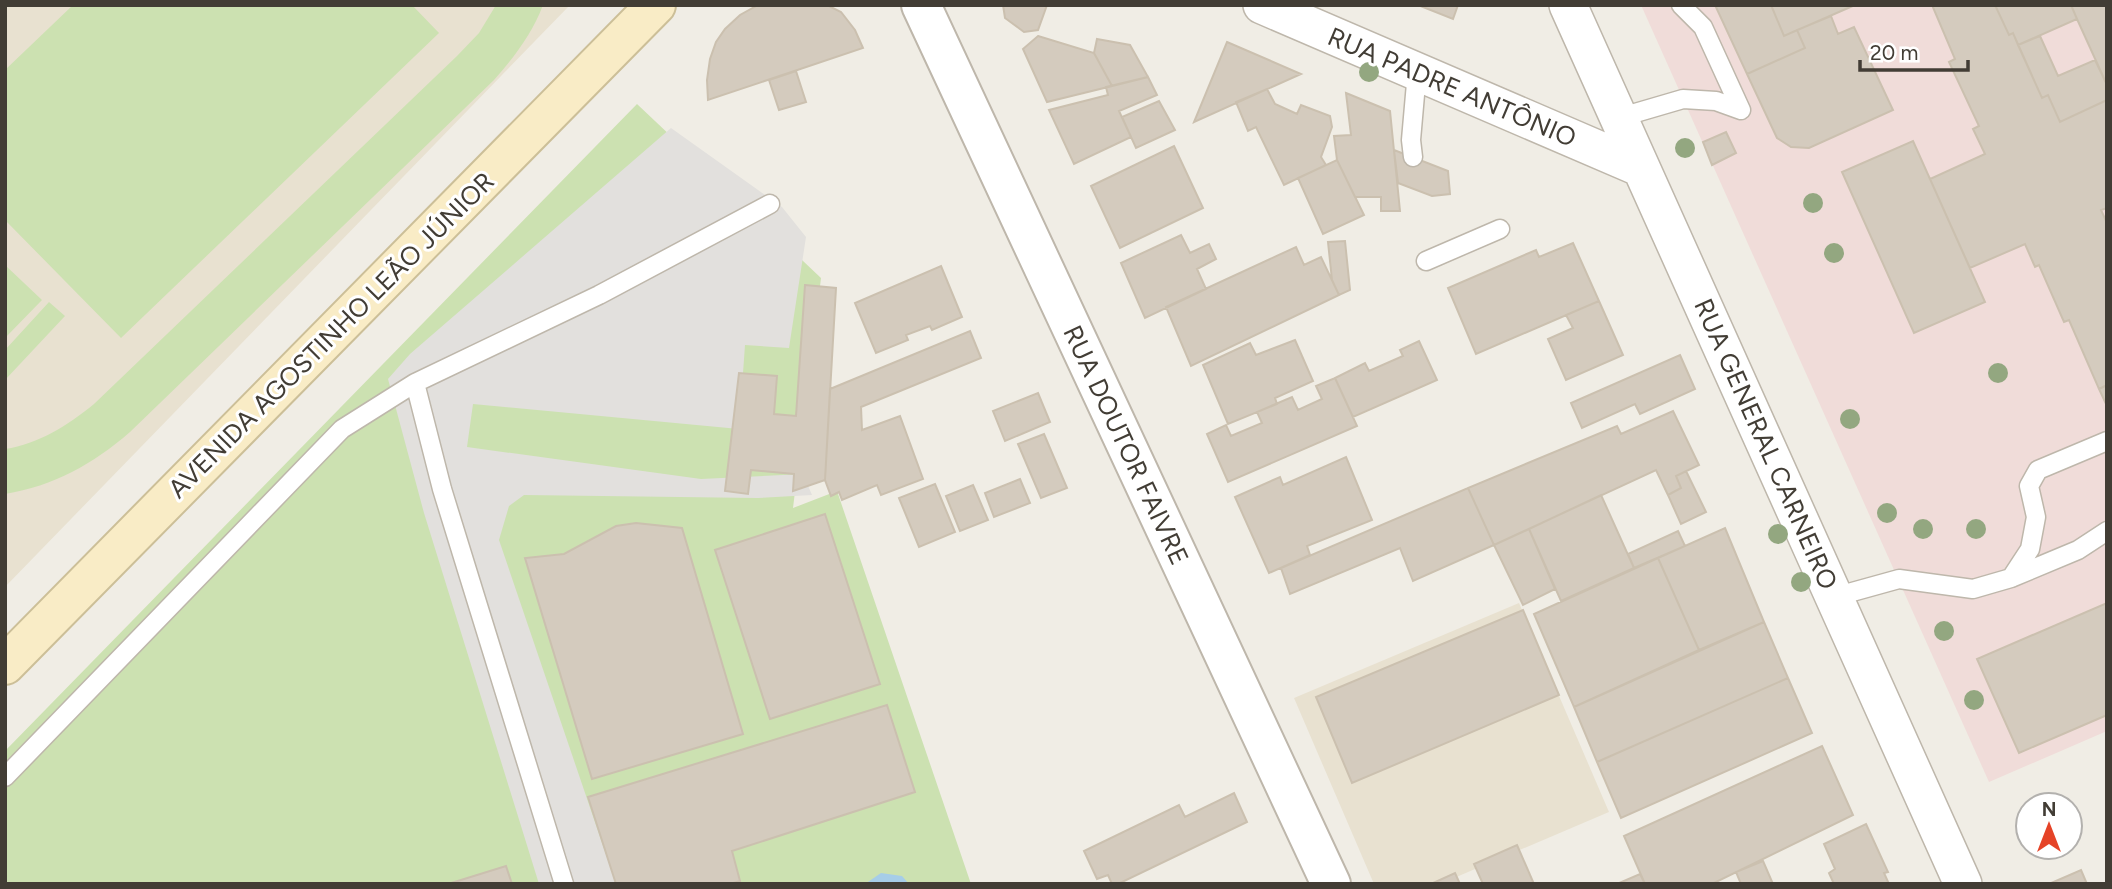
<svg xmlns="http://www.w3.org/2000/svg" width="2112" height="889" font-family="Figtree,sans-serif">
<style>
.education{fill:#e8e1d0}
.medical{fill:#f0dcd9}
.green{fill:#cce1b1}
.parking{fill:#e2e0dd}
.water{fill:#a6cde8}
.building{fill:#d4cbbe;stroke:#cbc0af;stroke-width:2}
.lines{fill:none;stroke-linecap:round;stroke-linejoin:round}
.service-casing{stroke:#beb7ab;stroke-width:21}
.minor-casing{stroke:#beb7ab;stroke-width:40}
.tertiary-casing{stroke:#beb7ab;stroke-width:42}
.secondary-casing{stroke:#ccbf98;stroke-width:42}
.service{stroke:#fff;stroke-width:18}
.minor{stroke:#fff;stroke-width:37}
.tertiary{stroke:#fff;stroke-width:38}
.secondary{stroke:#f9ecc6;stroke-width:38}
.tree{fill:#93a780}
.labels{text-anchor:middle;stroke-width:6;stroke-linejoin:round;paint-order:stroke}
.street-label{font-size:26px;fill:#423d35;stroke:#fff}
</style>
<rect width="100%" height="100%" fill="#f0ede5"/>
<!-- education -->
<path class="education" d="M5,5H570L5,587Z
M1519,603L1609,812L1440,884H1374L1294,698Z"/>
<!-- medical -->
<path class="medical" d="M1641,5H2107V731L1989,782Z"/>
<!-- green -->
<path class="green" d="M73,5H412L439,33L121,338L5,220V70Z
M496,5H543C532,34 515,56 494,80L130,432C93,464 54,486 5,494V449C39,444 68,425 94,404L457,56L479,33Z
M637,104L821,278L793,508L837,491L971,884H5V751Z
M5,265L42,300L5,338Z
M49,302L65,316L5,380V350Z"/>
<!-- parking -->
<path class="parking" d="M671,128L782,207L806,237L789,348L745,345L739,429L473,404L467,447L701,479L803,474L812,495L758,498L524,495L509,506L499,540L616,884H539L424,513L388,379L410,354Z"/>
<!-- water -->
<path class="water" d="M881,873L902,876L909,884H865Z"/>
<!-- building -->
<path class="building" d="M758,5H827L841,12L855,30L863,48L708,100L707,80L710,59L716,42L725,29L740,15Z
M1003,5H1047L1038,30L1024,32L1005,18Z
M1418,5H1458L1453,19Z
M1715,5H1771L1784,36L1797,30L1805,48L1747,74Z
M1771,5H1855L1784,36Z
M1932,5H1995L2009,35L2013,33L2042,98L2048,95L2060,122L2107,100V208L2101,210L2107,223V385L2099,389L2069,320L2064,322L2039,265L2035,267L2025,244L1970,268L1930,179L1985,154L1973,129L1979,126L1949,62L1955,59Z
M1995,5H2071L2077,19L2018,45L2013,33L2009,35Z
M2071,5H2107V85L2077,19Z
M1831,16L1838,34L1854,27L1893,110L1809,148L1791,147L1777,138L1747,74L1805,48L1797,30Z
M1038,36L1094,53L1112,86L1047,102L1023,49Z
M2040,36L2058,76L2095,60L2107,85V100L2060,122L2048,95L2042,98L2018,45Z
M1097,39L1130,45L1148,77L1112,86L1094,53Z
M1227,42L1301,74L1194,122Z
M796,71L806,102L779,110L769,80Z
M1148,77L1157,95L1119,111L1131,137L1074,164L1049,110L1108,95L1106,87Z
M1267,89L1275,104L1297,114L1301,105L1330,116L1332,127L1321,157L1326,165L1284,185L1256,127L1248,131L1236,102Z
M1346,93L1390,111L1400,211H1381V197H1355L1337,160L1334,136L1351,135Z
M1159,101L1175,130L1136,148L1122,117Z
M1726,132L1736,153L1712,165L1703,142Z
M1913,141L1985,302L1914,333L1842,172Z
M1174,146L1203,208L1120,248L1091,186Z
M1394,150L1448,171L1450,194L1432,196L1398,183Z
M1337,160L1364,215L1323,234L1298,178Z
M1181,235L1190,253L1209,244L1216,259L1197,269L1206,289L1145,318L1121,263Z
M1345,241L1350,290L1339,295L1332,280L1328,242Z
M1573,243L1599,301L1476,354L1448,288L1536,250L1539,257Z
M1296,247L1304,265L1321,257L1339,295L1191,366L1166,307Z
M941,266L962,317L932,330L930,326L906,335L908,340L876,353L855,303Z
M805,285L836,288L825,480L793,491L794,474L751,470L748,494L725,491L739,373L777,376L774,414L796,416Z
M1599,301L1623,355L1566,380L1548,339L1573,328L1566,315Z
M970,331L981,358L861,407L862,430L900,416L923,479L881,495L877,485L842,500L839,492L831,496L825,480L830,389Z
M1295,340L1313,381L1275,398L1277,404L1228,424L1203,365L1250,343L1256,355Z
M1419,341L1437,380L1353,417L1335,378L1365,363L1369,371L1403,356L1400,350Z
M1680,355L1695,389L1640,414L1635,404L1582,428L1571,403Z
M1335,378L1357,426L1228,482L1207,434L1226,425L1231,436L1262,423L1257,412L1292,397L1298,410L1322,399L1316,386Z
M2107,385V406L2099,389Z
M1038,393L1050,422L1005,441L993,411Z
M1673,411L1699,465L1676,476L1681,488L1668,495L1656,470L1494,545L1468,488L1617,426L1621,434Z
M1044,434L1067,488L1041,498L1018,444Z
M1346,457L1372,520L1307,546L1310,555L1269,573L1235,497L1280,477L1283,485Z
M1686,471L1706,512L1681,524L1668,495L1681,488L1676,476Z
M1020,479L1030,503L994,517L985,493Z
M935,484L955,532L919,547L899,498Z
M973,485L988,520L960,531L946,496Z
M1468,488L1494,545L1413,581L1400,548L1290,594L1281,568Z
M1601,495L1634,568L1561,601L1529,529Z
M825,514L880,684L770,719L715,550Z
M636,523L682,528L743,734L592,779L525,558L564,554L616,526Z
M1725,528L1764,622L1699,650L1658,558Z
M1529,529L1555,589L1523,605L1494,545Z
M1678,531L1685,546L1634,568L1628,554Z
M1658,558L1699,650L1574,707L1534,614Z
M2107,603V715L2019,753L1977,659Z
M1523,610L1559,695L1352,783L1316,697Z
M1764,622L1788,678L1597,762L1574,707Z
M1788,678L1812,733L1621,818L1597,762Z
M887,705L915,792L732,851L740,881L730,884H616L588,797Z
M1822,746L1853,815L1712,884H1645L1624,836Z
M1234,793L1247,822L1118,884H1112L1108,875L1097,879L1084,851L1179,805L1185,817Z
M1866,824L1888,872L1884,873L1889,884H1834L1829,873L1835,869L1824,844Z
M1517,845L1534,884H1483L1474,864Z
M1763,861L1773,884H1741L1736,872Z
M506,866L512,884H448Z
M2081,870L2087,884H2049Z
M1455,873L1460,884H1431Z
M1640,874L1645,884H1617Z"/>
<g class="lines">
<defs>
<path id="service" d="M1681,5L1703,27L1741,110
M1618,118L1683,99L1716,101L1741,110
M1413,157L1411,140L1417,72
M1426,261L1500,229
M2011,578L2030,549L2036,517L2029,486L2038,470L2107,441
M1834,597L1899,579L1973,589L2011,578L2078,550L2107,531
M5,777L342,429L415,383
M564,884L442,489L415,383L599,295L770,204"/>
<path id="minor" d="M1262,5L1641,168
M1568,5L1963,884"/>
<path id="tertiary" d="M921,5L1331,884"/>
<path id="secondary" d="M5,665L656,5"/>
</defs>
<!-- service casing -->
<use href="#service" class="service-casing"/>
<!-- minor casing -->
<use href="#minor" class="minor-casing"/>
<!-- tertiary casing -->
<use href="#tertiary" class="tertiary-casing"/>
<!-- secondary casing -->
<use href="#secondary" class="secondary-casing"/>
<!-- service -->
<use href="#service" class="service"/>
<!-- minor -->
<use href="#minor" class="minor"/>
<!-- tertiary -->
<use href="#tertiary" class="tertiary"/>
<!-- secondary -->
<use href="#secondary" class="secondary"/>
</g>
<!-- trees -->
<g class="tree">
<circle cx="1369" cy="72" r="10"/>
<circle cx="1685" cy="148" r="10"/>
<circle cx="1813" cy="203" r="10"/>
<circle cx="1834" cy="253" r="10"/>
<circle cx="1998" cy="373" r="10"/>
<circle cx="1850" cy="419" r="10"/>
<circle cx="1887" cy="513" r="10"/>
<circle cx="1923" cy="529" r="10"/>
<circle cx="1976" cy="529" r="10"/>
<circle cx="1778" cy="534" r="10"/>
<circle cx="1801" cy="582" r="10"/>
<circle cx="1944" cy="631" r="10"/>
<circle cx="1974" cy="700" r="10"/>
</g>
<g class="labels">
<!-- street labels -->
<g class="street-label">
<text transform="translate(1452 87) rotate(23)" y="9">RUA PADRE ANTÔNIO</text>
<text transform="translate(331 335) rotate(-45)" y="9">AVENIDA AGOSTINHO LEÃO JÚNIOR</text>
<text transform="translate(1766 444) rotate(66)" y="9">RUA GENERAL CARNEIRO</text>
<text transform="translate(1126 445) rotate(65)" y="9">RUA DOUTOR FAIVRE</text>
</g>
</g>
<!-- border -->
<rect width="2112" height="889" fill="none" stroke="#423d35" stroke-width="14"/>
<!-- north arrow -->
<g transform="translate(2049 826)"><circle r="33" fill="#ffffff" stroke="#b3b1ae" stroke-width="2"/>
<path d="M0-5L12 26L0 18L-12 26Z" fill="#e54327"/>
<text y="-10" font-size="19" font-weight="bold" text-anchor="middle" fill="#423d35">N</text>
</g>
<!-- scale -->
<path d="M1860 60v10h108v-10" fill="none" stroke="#423d35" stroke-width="3.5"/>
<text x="1870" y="60" font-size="21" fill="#423d35" stroke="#ffffff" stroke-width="5" paint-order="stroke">20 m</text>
</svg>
